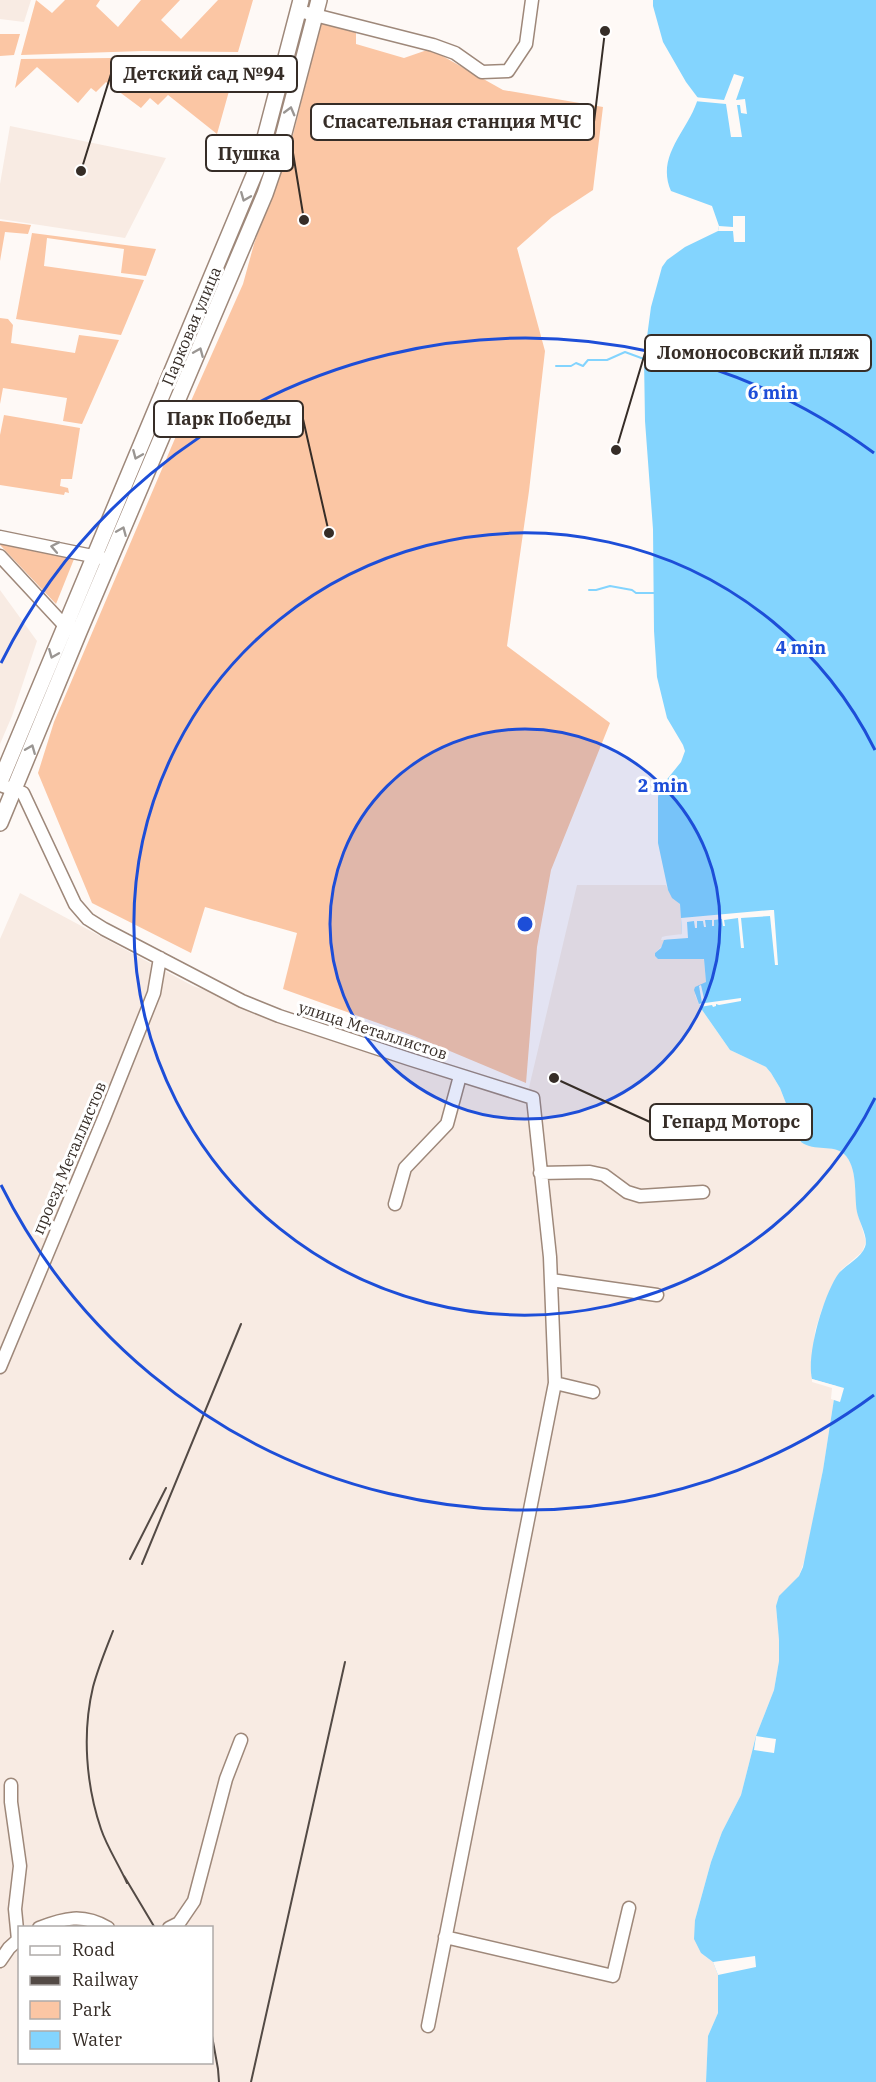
<svg xmlns="http://www.w3.org/2000/svg" width="876" height="2082" font-family="'IBM Plex Serif',serif">
<style>
.built{fill:#f8ebe3;fill-rule:evenodd}
.green{fill:#fbc6a4}
.water{fill:#83d4fe}
.pier{fill:#fef9f6}
.lines{fill:none;stroke-linecap:round;stroke-linejoin:round}
.stream{stroke:#83d4fe;stroke-width:2}
.minor-casing{stroke:#9e887a;stroke-width:15}
.major-casing{stroke:#9e887a;stroke-width:18}
.minor{stroke:#fff;stroke-width:12}
.major{stroke:#fff;stroke-width:15}
.rail{stroke:#534a45;stroke-width:2}
.oneway{stroke:#9a9693}
.ring{fill:none;stroke:#1d4ed8;stroke-width:3}
.labels{text-anchor:middle;stroke-width:6;stroke-linejoin:round;paint-order:stroke}
.street-label{font-size:16px;fill:#362d27;stroke:#fff}
.centre{fill:#1d4ed8;stroke:#fff;stroke-width:3}
.ring-label{font-size:18px;text-anchor:middle;font-weight:bold;fill:#1d4ed8;stroke:#fff;stroke-width:6;stroke-linejoin:round;paint-order:stroke}
.leader{fill:none;stroke:#362d27;stroke-width:2}
.callout-dot{fill:#362d27;stroke:#fff;stroke-width:2}
.callout{fill:#fff;stroke:#362d27;stroke-width:2}
.callout-label{font-size:18px;text-anchor:middle;font-weight:bold;fill:#362d27}
</style>
<rect width="100%" height="100%" fill="#fef9f6"/>
<!-- built -->
<path class="built" d="M0,0H31L24,22L0,19Z
M10,126L166,158L125,238L0,219V184Z
M0,590L37,641L12,716L0,744Z
M577,885H666L668,890L680,904L682,935L662,946L655,953V956L658,959L703,958L704,960L706,982L695,995L700,1007L730,1050L766,1067L771,1073L780,1088L801,1142L839,1150L847,1157L853,1168L858,1214L866,1242L862,1252L841,1270L822,1309L815,1331L811,1375L836,1386L823,1470L806,1556L799,1576L776,1606L779,1640V1661L774,1690L756,1736L741,1795L722,1832L711,1862L695,1920L701,1953L713,1962L718,1975V2013L708,2036L706,2082H0V939L20,893L193,986L527,1096ZM20,1928H212V2062H20Z"/>
<!-- green -->
<path class="green" d="M36,0L52,13L65,0H100L96,6L118,27L141,0H180L161,20L181,39L218,0H253L238,52L143,51L21,55Z
M321,22L356,30V44L404,58L430,49L503,90L603,107L593,190L552,217L517,248L545,351L529,491L507,646L610,723L551,870L537,947L526,1083L414,1036L283,989L297,933L205,907L191,953L92,903L38,773L54,722L191,401L243,284L254,244L292,139Z
M300,27L305,28L268,167L112,540L107,538L251,201Z
M0,34H20L14,55L0,56Z
M112,58L238,59L217,134L168,95L158,105L150,98L141,108L106,82L96,92L91,88L78,103L37,67L15,88L21,59Z
M0,221L31,225L28,234L5,232L0,261Z
M32,233L156,249L146,276L121,273L124,249L47,238L44,266L144,280L121,335L16,319Z
M0,318L8,319L13,325L11,343L75,353L79,335L119,340L82,424L63,421L67,398L3,388L0,404Z
M4,415L80,428L72,479H61L60,486L68,488L69,493L65,492L64,495L0,485V435Z
M0,544L74,559L56,604L0,545Z"/>
<!-- water -->
<path class="water" d="M653,0H876V2082H706L708,2036L718,2013V1975L713,1962L701,1953L694,1939L695,1920L711,1862L722,1832L741,1795L756,1736L774,1690L779,1661V1640L776,1606L779,1596L799,1576L803,1567L823,1470L836,1386L812,1379C806,1355 824,1293 839,1273C846,1265 861,1258 865,1247C869,1238 859,1222 857,1212C854,1194 858,1167 844,1154C833,1144 815,1152 801,1142L780,1088L771,1073L766,1067L730,1050L700,1007L694,990L695,987L706,982L704,959H658L655,956V953L661,948L664,940L682,934L680,904L672,898L668,890L658,843V797L660,788L681,762L685,751L683,745L667,718L657,677L654,631L653,529L645,421L644,359L651,307L662,267L667,260L685,247L718,231L719,226L712,206L671,191C655,155 690,129 698,98L686,82L663,42L653,6Z"/>
<!-- pier -->
<path class="pier" d="M734,74L744,77L736,100L745,99L747,114L741,113L740,105H737L742,137H731L726,104L694,101V97L724,100Z
M733,216H745V242H734L733,231H718L719,226L733,227Z
M771,910H774L778,965H775L770,916L741,918L744,948H741L738,918L724,920L725,926H723L722,919L714,920V926H712V920H705L706,927H704L703,921H697V928H695L694,921L687,922L688,938L661,940L662,937L666,936L682,934L681,918Z
M701,985L705,1003L741,998V1001L719,1005L716,1004V1006L713,1007L712,1005L700,1007L699,1004L702,1003L699,986Z
M812,1379L844,1388L840,1402L831,1399L832,1388L812,1382Z
M756,1736L776,1739L774,1753L754,1750Z
M755,1956L756,1967L718,1975L713,1962Z"/>
<g class="lines">
<!-- stream -->
<path class="stream" d="M556,366H571L576,363L583,366L588,360H607L625,352L644,359
M589,590H596L610,586L632,590L636,593H655"/>
<defs>
<path id="minor" d="M299,11L433,45L455,53L482,72L508,71L526,44L532,0
M0,537L102,558
M0,556L65,626L73,629
M0,785L23,793L75,904L88,919L104,929L242,1001L279,1016L409,1059L533,1098L550,1257L555,1383L428,2026
M540,1173L590,1172L604,1175L627,1192L640,1196L703,1192
M395,1204L405,1168L447,1124L460,1076
M551,1280L657,1295
M0,1367L104,1118L154,993L160,958
M555,1383L593,1392
M11,1785V1802L20,1866L15,1909L18,1940
M39,1928C64,1918 83,1913 108,1928
M169,1928L179,1923L194,1901L226,1779L241,1740
M445,1937L613,1976L629,1908
M0,1961L9,1948L20,1938"/>
<path id="major" d="M0,782L257,168L301,0
M0,823L79,632L265,194L278,156L319,0"/>
</defs>
<!-- minor casing -->
<use href="#minor" class="minor-casing"/>
<!-- major casing -->
<use href="#major" class="major-casing"/>
<!-- minor -->
<use href="#minor" class="minor"/>
<!-- major -->
<use href="#major" class="major"/>
<!-- rail -->
<path class="rail" d="M130,1559L166,1488
M142,1564L241,1324
M113,1631C106,1649 98,1668 93,1687C82,1733 86,1785 101,1829C107,1847 119,1865 127,1883
M124,1876L155,1928
M212,2036L218,2069L219,2082
M251,2082L345,1662"/>
</g>
<!-- one-way arrows -->
<defs><path id="oneway-chevron" d="M-2-3.5L2.5 0L-2 3.5" fill="none" stroke-width="1.6" stroke-linecap="round" stroke-linejoin="round" transform="scale(1.5)"/></defs>
<g class="oneway">
<use href="#oneway-chevron" transform="translate(290 111) rotate(-75)"/>
<use href="#oneway-chevron" transform="translate(245 197) rotate(112)"/>
<use href="#oneway-chevron" transform="translate(199 352) rotate(-67)"/>
<use href="#oneway-chevron" transform="translate(137 455) rotate(113)"/>
<use href="#oneway-chevron" transform="translate(122 531) rotate(-67)"/>
<use href="#oneway-chevron" transform="translate(55 547) rotate(-169)"/>
<use href="#oneway-chevron" transform="translate(53 654) rotate(112)"/>
<use href="#oneway-chevron" transform="translate(31 749) rotate(-68)"/>
</g>
<!-- distance rings -->
<circle cx="525" cy="924" r="195" fill="#1d4ed8" fill-opacity=".12"/>
<g class="ring">
<circle cx="525" cy="924" r="195"/>
<path d="M875 1098A391 391 0 1 1 875 750"/>
<path d="M874 1395A586 586 0 0 1 1 1185M1 663A586 586 0 0 1 874 453"/>
</g>
<g class="labels">
<!-- street labels -->
<g class="street-label">
<text transform="translate(191 326) rotate(-67)" y="6">Парковая улица</text>
<text transform="translate(373 1030) rotate(18)" y="6">улица Металлистов</text>
<text transform="translate(69 1158) rotate(-67)" y="6">проезд Металлистов</text>
</g>
</g>
<circle cx="525" cy="924" r="9" class="centre"/>
<g class="ring-label">
<text x="773" y="399">6 min</text>
<text x="801" y="654">4 min</text>
<text x="663" y="792">2 min</text>
</g>
<!-- callouts -->
<path class="leader" d="M81 171L111 74M605 31L594 122M304 220L293 153M616 450L645 353M329 533L303 419M554 1078L650 1122"/>
<g class="callout-dot">
<circle cx="81" cy="171" r="6"/>
<circle cx="605" cy="31" r="6"/>
<circle cx="304" cy="220" r="6"/>
<circle cx="616" cy="450" r="6"/>
<circle cx="329" cy="533" r="6"/>
<circle cx="554" cy="1078" r="6"/>
</g>
<g class="callout">
<rect x="111" y="56" width="186" height="36" rx="6"/>
<rect x="311" y="104" width="283" height="36" rx="6"/>
<rect x="206" y="135" width="87" height="36" rx="6"/>
<rect x="645" y="335" width="226" height="36" rx="6"/>
<rect x="154" y="401" width="149" height="36" rx="6"/>
<rect x="650" y="1104" width="162" height="36" rx="6"/>
</g>
<g class="callout-label">
<text x="204" y="80">Детский сад №94</text>
<text x="452" y="128">Спасательная станция МЧС</text>
<text x="249" y="160">Пушка</text>
<text x="758" y="359">Ломоносовский пляж</text>
<text x="229" y="425">Парк Победы</text>
<text x="731" y="1128">Гепард Моторс</text>
</g>
<!-- legend -->
<rect x="18" y="1926" width="195" height="138" fill="#ffffff" stroke="#afaba9" stroke-width="1.5"/>
<rect x="30" y="1946" width="30" height="9" fill="#ffffff" stroke="#afaba9" stroke-width="1.5"/>
<text x="72" y="1956" font-size="18" fill="#362d27">Road</text>
<rect x="30" y="1976" width="30" height="9" fill="#534a45" stroke="#afaba9" stroke-width="1.5"/>
<text x="72" y="1986" font-size="18" fill="#362d27">Railway</text>
<rect x="30" y="2001" width="30" height="18" fill="#fbc6a4" stroke="#afaba9" stroke-width="1.5"/>
<text x="72" y="2016" font-size="18" fill="#362d27">Park</text>
<rect x="30" y="2031" width="30" height="18" fill="#83d4fe" stroke="#afaba9" stroke-width="1.5"/>
<text x="72" y="2046" font-size="18" fill="#362d27">Water</text>
</svg>
